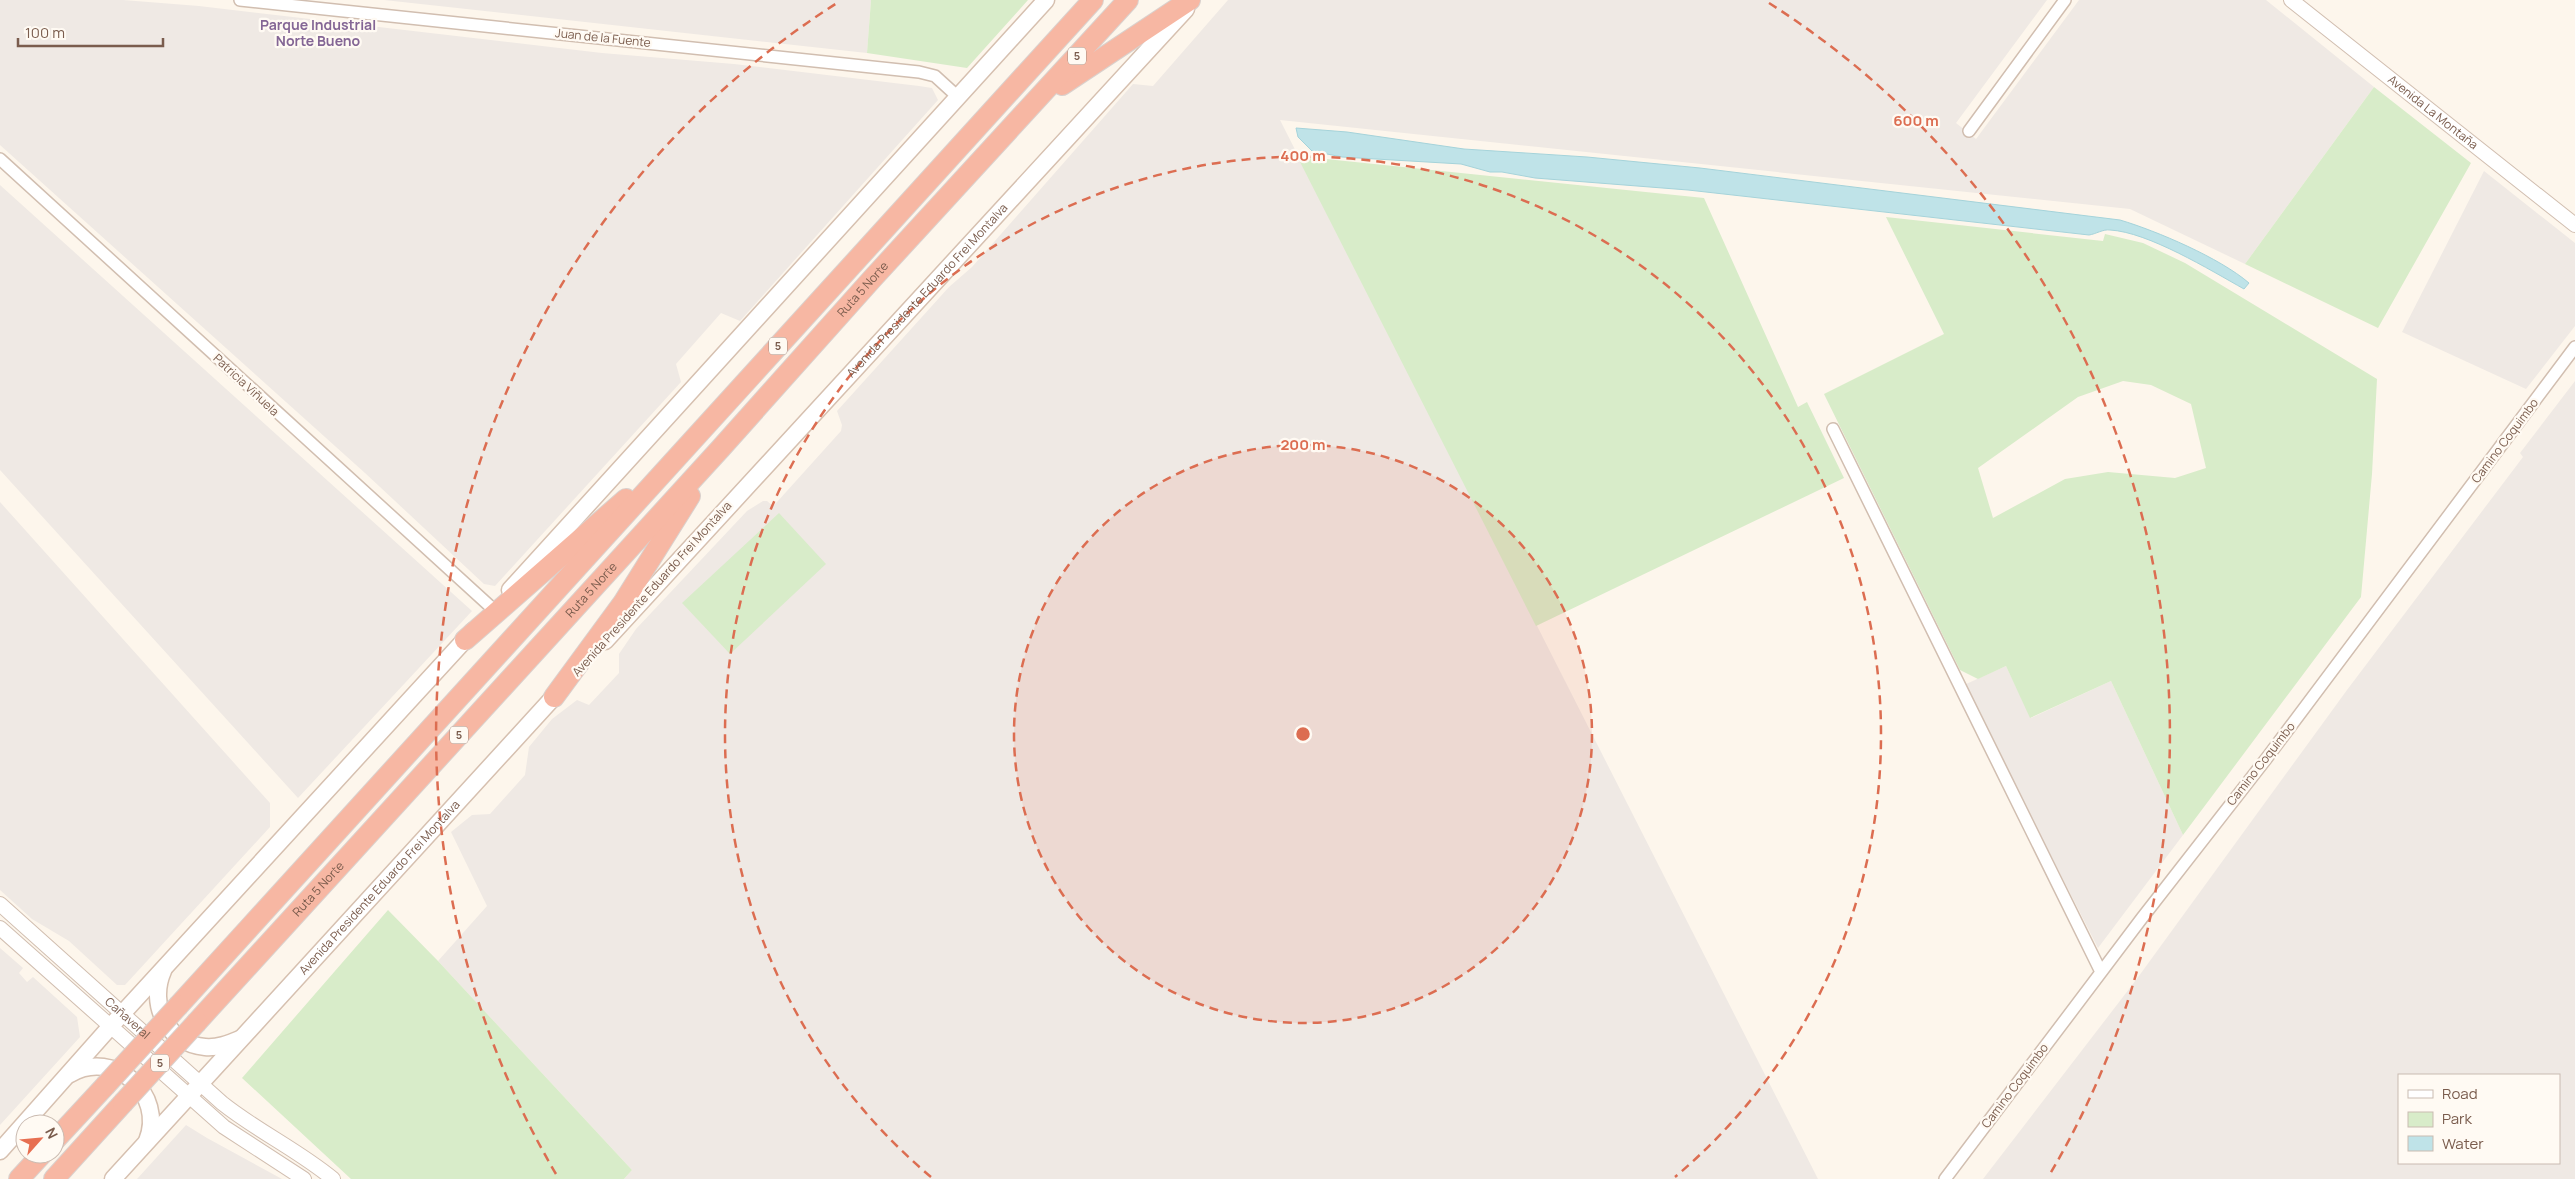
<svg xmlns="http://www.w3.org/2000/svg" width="2575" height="1179" font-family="Manrope,sans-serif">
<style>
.industrial{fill:#efe9e4;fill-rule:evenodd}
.green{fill:#d8ecc9;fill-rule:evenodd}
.water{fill:#bfe3e8;stroke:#a5d3da}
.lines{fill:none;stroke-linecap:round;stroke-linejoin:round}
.minor-casing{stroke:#d1beb0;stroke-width:14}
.tertiary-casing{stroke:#d1beb0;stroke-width:16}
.secondary-casing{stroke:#d6c0b0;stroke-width:19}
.motorway-casing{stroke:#dad1cd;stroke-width:22}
.minor{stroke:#fff;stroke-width:11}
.tertiary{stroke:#fff;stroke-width:14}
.secondary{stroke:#fff;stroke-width:16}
.motorway{stroke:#f7b7a3;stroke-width:20}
.motorway-bridge-casing{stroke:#dad1cd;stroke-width:22;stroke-linecap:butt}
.motorway-bridge{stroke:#f7b7a3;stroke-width:20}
.ring{fill:none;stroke:#dc6d51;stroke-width:2.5;stroke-dasharray:9 6}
.labels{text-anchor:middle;stroke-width:4.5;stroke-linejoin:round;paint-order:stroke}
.shield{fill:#fffaf3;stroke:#a28b7f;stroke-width:1}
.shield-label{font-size:11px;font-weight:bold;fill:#7a5c4d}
.street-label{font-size:12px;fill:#7a5c4d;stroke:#fffaf3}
.neighbourhood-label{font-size:14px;font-weight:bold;fill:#846695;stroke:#fffaf3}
.centre{fill:#dc6d51;stroke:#fffaf3;stroke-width:2.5}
.ring-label{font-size:15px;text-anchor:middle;font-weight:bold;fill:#dc6d51;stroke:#fffaf3;stroke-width:4.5;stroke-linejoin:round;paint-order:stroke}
</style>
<rect width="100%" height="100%" fill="#fdf6ec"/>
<!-- industrial -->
<path class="industrial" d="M0,0H123L199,6L602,53L734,64L919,86L932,88L938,100L740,321L721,313L676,364L681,382L495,586L484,584L365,473L0,145Z
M384,0H871L867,53Z
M1228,0H2047L1956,123L1976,139L2079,0H2266L2374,87L2245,264L2130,209L1280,120L1818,1179H624L632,1170L438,961L487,906L451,832L472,815L490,814L525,775L529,747L552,719L577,700L589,705L619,673V654L636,629L747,511L763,501H767L773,506L777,502L841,431L842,425L837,411L949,287L972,267L1133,84L1153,86Z
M2484,171L2575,243V326L2526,389L2402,332Z
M0,185L472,611L298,798L0,470Z
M2575,381V1179H1983L2136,980L2347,690L2523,457L2520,453ZM2399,1075H2559V1163H2399Z
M0,502L270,803V827L125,985H117L69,941L32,919L0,890Z
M2006,666L2031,718L2111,681L2183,835L2098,948L1964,685Z
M0,948L23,968L19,973L27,982L33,977L77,1017L80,1037L0,1125Z
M186,1125L207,1138L282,1179H137Z"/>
<!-- green -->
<path class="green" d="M871,0H1028L967,68L867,53Z
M2374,87L2471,163L2378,328L2245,264Z
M1297,156L1704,198L1798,407L1807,402L1844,478L1536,626Z
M1886,217L2103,241L2105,234L2143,243L2185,263L2377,379L2372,474L2361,597L2183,835L2111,681L2030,718L2006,666L1978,679L1960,670L1824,394L1944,334ZM2123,381L2151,385L2191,404L2206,468L2175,478L2108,472L2065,479L1993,518L1978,468L2078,397Z
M779,513L826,564L730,654L682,603Z
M388,910L438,961L632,1170L624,1179H351L242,1078Z"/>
<!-- water -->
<path class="water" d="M1296,128L1347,132L1464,149L1587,157L1700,168L2120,220C2157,231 2220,258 2249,283L2244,289C2210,270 2148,232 2110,230C2103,229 2096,234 2089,235L1688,190L1535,178L1502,172H1490L1461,164L1342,157L1312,151L1298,137Z"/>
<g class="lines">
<defs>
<path id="minor" d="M240,0L919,72L935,76L958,97
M1969,131L2065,0
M0,159L493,609
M1833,429L2101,972
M1945,1179L2142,918L2266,759L2575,347"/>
<g id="tertiary">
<path id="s1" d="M2291,0L2575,225"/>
<path id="s2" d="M0,904L222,1103C257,1131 298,1150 333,1179"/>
<path d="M0,928L224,1127L304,1179"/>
</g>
<g id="secondary">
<path d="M510,590L1046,0"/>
<path id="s3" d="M605,641L1186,9"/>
<path d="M163,971C148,1005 168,1044 205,1047C218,1048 228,1044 240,1039"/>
<path d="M70,1074C114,1048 166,1094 147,1141"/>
<path d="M0,1151L110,1027L473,631"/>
<path id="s4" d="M113,1179L562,688"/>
</g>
<g id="motorway">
<path d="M1062,85L1190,0"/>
<path d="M465,640L626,499"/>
<path d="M554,697L623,603L690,496"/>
<path d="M179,1005C484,670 788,334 1093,0"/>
<path id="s5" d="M197,1022L721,448L872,279L1128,0"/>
<path d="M55,1140L105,1086"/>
<path d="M19,1179L42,1154"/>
<path d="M54,1179L123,1103"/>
</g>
</defs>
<!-- minor casing -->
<use href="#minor" class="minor-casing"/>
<!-- tertiary casing -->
<use href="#tertiary" class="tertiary-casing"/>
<!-- secondary casing -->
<use href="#secondary" class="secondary-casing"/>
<!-- motorway casing -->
<use href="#motorway" class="motorway-casing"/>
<!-- minor -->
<use href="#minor" class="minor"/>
<!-- tertiary -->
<use href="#tertiary" class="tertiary"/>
<!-- secondary -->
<use href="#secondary" class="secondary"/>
<!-- motorway -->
<use href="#motorway" class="motorway"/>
<defs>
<path id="motorway-bridge" d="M105,1086L179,1005
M123,1103L197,1022"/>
</defs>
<!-- motorway-bridge casing -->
<use href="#motorway-bridge" class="motorway-bridge-casing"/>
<!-- motorway-bridge -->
<use href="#motorway-bridge" class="motorway-bridge"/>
</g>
<!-- distance rings -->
<circle cx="1303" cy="734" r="289" fill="#dc6d51" fill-opacity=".12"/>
<g class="ring">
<circle cx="1303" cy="734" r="289"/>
<path d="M931 1177A578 578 0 1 1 1675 1177"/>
<path d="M556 1174A867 867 0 0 1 837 3M1769 3A867 867 0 0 1 2050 1174"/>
</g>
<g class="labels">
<!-- shield labels -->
<g class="shield">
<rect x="1068" y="47.5" width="18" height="17" rx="4"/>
<rect x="769" y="337.5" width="18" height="17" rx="4"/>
<rect x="450" y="726.5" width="18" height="17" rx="4"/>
<rect x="151" y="1054.5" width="18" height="17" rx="4"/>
</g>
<g class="shield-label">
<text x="1077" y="60">5</text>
<text x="778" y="350">5</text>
<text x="459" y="739">5</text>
<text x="160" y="1067">5</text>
</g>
<!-- street labels -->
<g class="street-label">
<text transform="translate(603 38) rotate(6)" y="4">Juan de la Fuente</text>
<text dy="4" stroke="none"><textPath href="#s1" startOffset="181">Avenida La Montaña</textPath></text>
<text dy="4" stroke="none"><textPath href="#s5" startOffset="990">Ruta 5 Norte</textPath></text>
<text dy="4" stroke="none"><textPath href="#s3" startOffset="476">Avenida Presidente Eduardo Frei Montalva</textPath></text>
<text transform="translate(246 385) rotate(43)" y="4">Patricia Viñuela</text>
<text transform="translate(2505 441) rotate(-53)" y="4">Camino Coquimbo</text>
<text transform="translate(652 589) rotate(-48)" y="4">Avenida Presidente Eduardo Frei Montalva</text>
<text dy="4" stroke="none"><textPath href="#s5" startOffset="585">Ruta 5 Norte</textPath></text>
<text transform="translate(2261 764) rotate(-52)" y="4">Camino Coquimbo</text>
<text dy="4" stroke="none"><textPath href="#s4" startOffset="395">Avenida Presidente Eduardo Frei Montalva</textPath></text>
<text dy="4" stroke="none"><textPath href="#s5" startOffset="180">Ruta 5 Norte</textPath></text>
<text dy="4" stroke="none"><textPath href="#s2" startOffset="171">Cañaveral</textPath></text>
<text transform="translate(2015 1086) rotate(-53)" y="4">Camino Coquimbo</text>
</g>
<!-- neighbourhood labels -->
<g class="neighbourhood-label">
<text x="318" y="30">Parque Industrial<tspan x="318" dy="16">Norte Bueno</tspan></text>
</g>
</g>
<circle cx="1303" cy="734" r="8" class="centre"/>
<g class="ring-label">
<text x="1916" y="126">600 m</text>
<text x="1303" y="161">400 m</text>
<text x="1303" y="450">200 m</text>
</g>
<!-- legend -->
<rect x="2398" y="1074" width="162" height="90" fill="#fffaf3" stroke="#cabbb1"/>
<rect x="2408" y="1090" width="25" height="8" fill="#ffffff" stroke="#cabbb1"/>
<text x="2442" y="1099" font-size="15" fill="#7a5c4d">Road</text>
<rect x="2408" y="1112" width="25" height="15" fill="#d8ecc9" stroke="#cabbb1"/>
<text x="2442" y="1124" font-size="15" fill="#7a5c4d">Park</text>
<rect x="2408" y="1136" width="25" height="15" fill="#bfe3e8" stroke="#cabbb1"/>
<text x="2442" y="1149" font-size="15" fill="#7a5c4d">Water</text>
<!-- north arrow -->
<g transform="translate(40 1139) rotate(63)"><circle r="24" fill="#fffaf3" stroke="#cabbb1"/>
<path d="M0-4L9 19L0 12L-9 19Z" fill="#e76f51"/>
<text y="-8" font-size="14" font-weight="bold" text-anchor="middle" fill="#7a5c4d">N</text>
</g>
<!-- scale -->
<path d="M18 38v8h145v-8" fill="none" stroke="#7a5c4d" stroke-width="2.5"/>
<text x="25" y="38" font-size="15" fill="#7a5c4d" stroke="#fffaf3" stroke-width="4" paint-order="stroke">100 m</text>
</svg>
